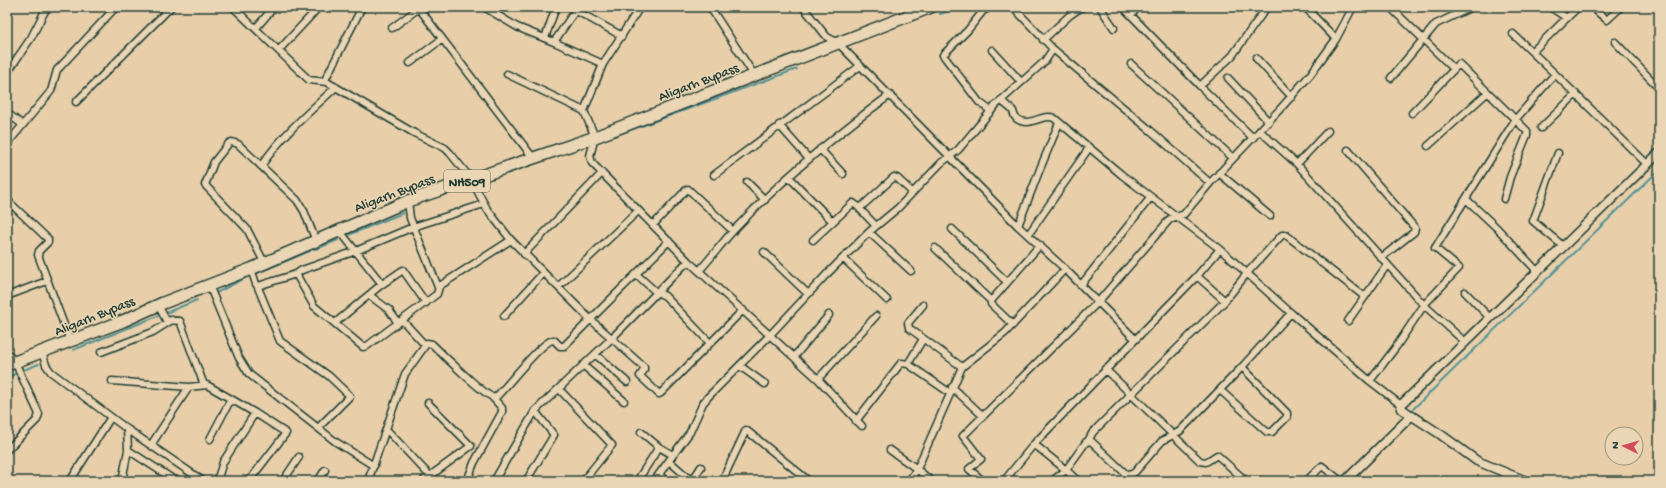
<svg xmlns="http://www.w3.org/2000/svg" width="1666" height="488" font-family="'Gochi Hand',sans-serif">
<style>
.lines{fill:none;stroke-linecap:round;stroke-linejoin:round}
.stream{stroke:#579395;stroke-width:2}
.street-casing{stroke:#1f3d34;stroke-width:9}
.secondary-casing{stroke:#1f3d34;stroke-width:11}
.highway-casing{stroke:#1f3d34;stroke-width:14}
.street{stroke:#ead5b4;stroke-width:6}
.secondary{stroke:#ead5b4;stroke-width:8}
.highway{stroke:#ead5b4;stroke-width:11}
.labels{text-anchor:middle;stroke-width:3;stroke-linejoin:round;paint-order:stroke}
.shield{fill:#ead5b4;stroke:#5c6b5a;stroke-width:1}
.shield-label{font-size:13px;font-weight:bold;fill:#1f3d34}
.street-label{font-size:14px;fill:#1f3d34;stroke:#ead5b4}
</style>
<rect width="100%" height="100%" fill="#e8cfaa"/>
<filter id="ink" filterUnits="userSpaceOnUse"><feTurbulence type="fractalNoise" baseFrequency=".025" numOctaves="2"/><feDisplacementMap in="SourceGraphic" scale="8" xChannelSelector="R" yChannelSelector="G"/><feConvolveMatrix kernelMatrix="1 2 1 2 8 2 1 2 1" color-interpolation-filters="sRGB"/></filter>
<g filter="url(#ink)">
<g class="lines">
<!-- stream -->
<path class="stream" d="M940,14L960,7
M617,135L797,69
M346,236L403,213
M316,249L338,240
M255,274L310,251
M214,294L247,277
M168,312L197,300
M73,350L158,316
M21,371L39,364
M7,377L15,374
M1410,412L1659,170
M1341,479L1353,468"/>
<defs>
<path id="street" d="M233,7L309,80L327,82L414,133L445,148L450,153L471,179L487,209L511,240L590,319L644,367V370L640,376L659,394L661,393L743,310
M418,7L534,159
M484,7L517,27L554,42L603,64
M710,7L754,75
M803,7L827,37L838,43L1018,226L1065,269L1135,339
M990,7L983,11L968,30L943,55L979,102L991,111
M1013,7L1053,49L1150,130L1210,183
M1100,7L1114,28
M1123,7L1200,86L1232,56L1267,7
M1305,7L1336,39
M1390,7L1454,69
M1550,7L1567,18
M1592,7L1607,20L1621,7
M575,10L622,36
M1131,15L1138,7
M256,28L274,7
M392,28L419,8
M1513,34L1532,52
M1657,37L1659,35
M545,38L556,7
M1043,40L1070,15L1082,7
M554,42L577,8
M1615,42L1659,88
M279,50L319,7
M992,50L1021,82
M1256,58L1292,97
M410,63L442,39
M1131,64L1233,158
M7,73L31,38L47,7
M507,74L584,111L595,137L590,156L592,163L688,261L818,379L862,426
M1555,74L1647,164
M1228,78L1269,122
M1391,78L1436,24L1472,7
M325,80L362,7
M1200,86L1253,138
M1001,100C1004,104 1010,107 1013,111C1014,114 1014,117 1017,119C1030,128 1042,113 1054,118L1122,175L1220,249L1291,313L1370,381L1401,405
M76,102L171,7
M584,111L603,64L640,7
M7,113L23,125
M1412,113L1459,64L1527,131V135L1510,177L1504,199
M779,125L809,159
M1541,128L1576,94
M1260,131L1297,164L1424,305L1465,342
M7,144L51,91L57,70L60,67L116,7
M1428,146L1487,93
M820,149L843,174
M1348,150L1415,228L1414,232L1381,258
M1558,153L1533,221L1563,246
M1297,164L1328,131
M261,166C283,134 308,113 336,87
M1219,173L1270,216
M714,175L860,66
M789,177L832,221
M747,182L765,200
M1466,199L1497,228L1537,271
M7,200L48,239V242L39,251L38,255L70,341
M408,201L410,218L438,287L511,240
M859,208L876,226
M653,225L686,190L688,189L733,231
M1018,226L1040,169L1059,123
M952,229L1007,282
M869,232L911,271
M1028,235L1089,148
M813,240L853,203L860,208L894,177L897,178L912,192
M935,248L991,301
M764,252L808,294
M524,254L602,173
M843,258L887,300
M264,262L247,229L205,185L214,162L229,143L232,142L238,144L297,200L304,211L316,241
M251,269L256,284L258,286L296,274L314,306L363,347L367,346L402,320L425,345
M699,271C711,258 721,244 733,231C780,181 834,136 890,95
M296,274L302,270L356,251L413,227L484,204
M636,274L655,291L665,296L710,343
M1197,276L1225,301
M209,285L239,358L249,374L336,442L374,466
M257,285L280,341L329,376L350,396L319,427
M381,285L403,270L426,303
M1081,285L1151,197
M558,287L638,211
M1465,292L1489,317
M369,295L389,310L398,323
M7,296L47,281
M158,305L166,320L180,321L204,385
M923,305L908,323L909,328L962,367
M504,316L543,273
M402,320L437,294L439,287
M1348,321L1387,265
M335,323L382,284L339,230
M1013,325L991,304V301L1040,245
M42,352L46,365L51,372L127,429L203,481
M101,352L153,332L172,320
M7,353L15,362L39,414L37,420L7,450
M595,354L627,382
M794,357L829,315
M908,364L923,339
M583,365L624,401
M740,366L765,384
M1105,369L1200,461L1206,462L1217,455L1246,481
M818,379L876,316
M112,381L189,387
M1370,381L1396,347L1424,305L1459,268L1435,248L1515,120L1555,74L1532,52L1578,7
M952,387L983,416
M559,389L612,445L583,481
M1220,390L1267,432H1272L1287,417V413L1242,367
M856,421L901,363L908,364L950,393
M387,430L430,476
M641,432L659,447L673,455
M210,439L231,399
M1088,441L1093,432L1225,301L1248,272L1282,235H1286L1365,297
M1034,444L1066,470L1086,442L1091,441L1126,474L1130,475L1135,472L1162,441L1180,431L1242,367L1291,313
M151,445L189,387L207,385L255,413L286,433L249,481
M128,450L176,481
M890,450L917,469L931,481
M669,461L692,481L701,467
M659,474L665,481
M639,478L659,447
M70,481L111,417
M122,481L128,450L127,429
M217,481L223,462L255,413
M283,481L299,457
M318,481L325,470
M368,481L405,374L427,343L432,344C441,353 486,397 495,398C506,388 543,339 554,340L560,346H564L669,241
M423,481L471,446L428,403
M467,481L474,463L502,412V408L493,398
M494,481L535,411L612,338L688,261
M526,481L554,435L535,411
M654,481L690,432L703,403L708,397L770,335L826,275L869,232L898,208L941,163L958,150L996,105L1045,61L1053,49
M722,481L746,430L809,481
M909,481L917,469L962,367L1005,333L1065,269
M983,481L969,469L981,459L963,436L1098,302L1170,219L1184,214L1210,183L1282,107L1310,75L1336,39L1353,7
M1004,481L1034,444L1197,276L1220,249
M1052,481L1066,470L1078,481
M1306,481L1322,466L1341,481"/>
<path id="secondary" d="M1345,481L1411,416
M1526,481L1477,461L1440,434L1409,414L1402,409L1401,405L1659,153"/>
<path id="highway" d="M7,365L123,321L163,303L251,269L408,201L595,137L931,7"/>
</defs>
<!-- street casing -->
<use href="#street" class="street-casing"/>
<!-- secondary casing -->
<use href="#secondary" class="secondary-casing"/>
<!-- highway casing -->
<use href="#highway" class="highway-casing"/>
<!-- street -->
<use href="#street" class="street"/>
<!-- secondary -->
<use href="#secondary" class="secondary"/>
<!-- highway -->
<use href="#highway" class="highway"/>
</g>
</g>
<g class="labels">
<!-- shield labels -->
<rect class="shield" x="444" y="170" width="46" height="22" rx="3"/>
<g class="shield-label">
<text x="467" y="186">NH509</text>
</g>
<!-- street labels -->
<g class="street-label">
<text transform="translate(698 81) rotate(-21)" y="5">Aligarh Bypass</text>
<text transform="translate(394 192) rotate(-21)" y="5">Aligarh Bypass</text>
<text transform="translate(94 315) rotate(-22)" y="5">Aligarh Bypass</text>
</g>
</g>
<!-- margin -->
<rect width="1666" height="488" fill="none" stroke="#ead5b4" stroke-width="24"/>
<rect x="12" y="12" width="1642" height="464" fill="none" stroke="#1f3d34" stroke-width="1.5" filter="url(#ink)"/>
<!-- north arrow -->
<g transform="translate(1624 446) rotate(275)"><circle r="19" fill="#ead5b4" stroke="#999881"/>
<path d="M0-3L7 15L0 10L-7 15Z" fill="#d1495b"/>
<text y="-6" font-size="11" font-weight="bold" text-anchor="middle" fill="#1f3d34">N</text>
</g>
</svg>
